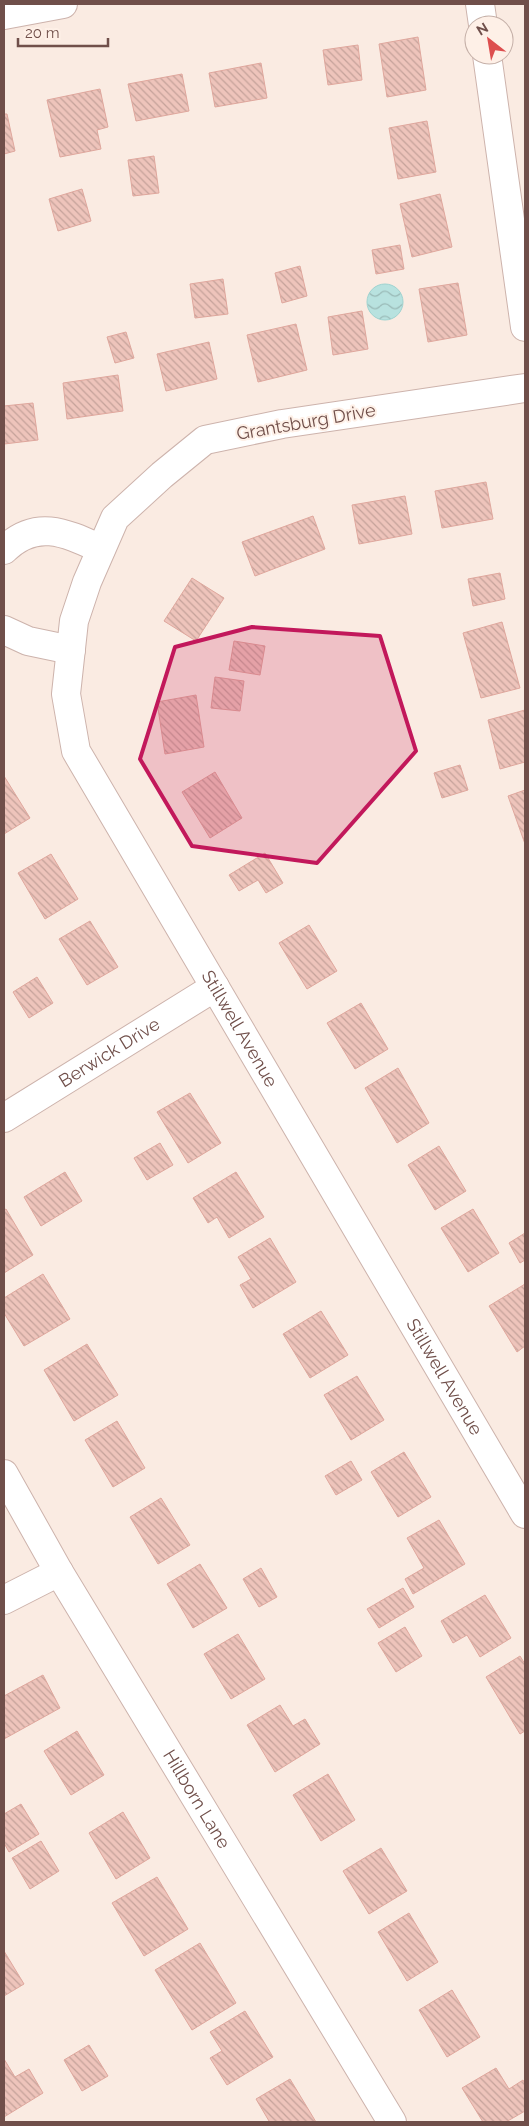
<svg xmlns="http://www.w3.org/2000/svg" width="529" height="2126" font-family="Raleway,sans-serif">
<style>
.water{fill:url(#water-waves);stroke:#9fd3d0}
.building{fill:url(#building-back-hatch);stroke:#dfa79d}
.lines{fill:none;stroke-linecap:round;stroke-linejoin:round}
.minor-casing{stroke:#cdb3ac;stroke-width:30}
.minor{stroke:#fff;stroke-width:28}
.marked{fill:#c2185b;fill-opacity:0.2;stroke:#c2185b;stroke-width:4;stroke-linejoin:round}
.labels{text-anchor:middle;stroke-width:4;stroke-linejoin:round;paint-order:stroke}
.street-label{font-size:18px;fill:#704f4a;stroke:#fef0e7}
</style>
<defs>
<pattern id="water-waves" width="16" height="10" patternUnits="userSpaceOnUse" patternTransform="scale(1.25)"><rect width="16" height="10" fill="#b8e2df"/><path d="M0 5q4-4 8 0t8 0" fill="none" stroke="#9abab7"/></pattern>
<pattern id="building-back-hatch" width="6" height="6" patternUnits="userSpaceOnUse" patternTransform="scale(1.25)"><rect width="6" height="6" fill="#eec4bb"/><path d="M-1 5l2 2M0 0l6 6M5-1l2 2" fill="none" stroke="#c5a29a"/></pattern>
</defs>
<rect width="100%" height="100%" fill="#faebe2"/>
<!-- water -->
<path class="water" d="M367 302a18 18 0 1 1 36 0a18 18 0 1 1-36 0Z"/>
<!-- building -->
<path class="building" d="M418,37L426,90L387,97L379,44Z
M358,45L362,80L328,85L323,50Z
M261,63L267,98L215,107L209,73Z
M182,74L189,111L136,121L128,84Z
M100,89L108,127L97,130L101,149L60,157L47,100Z
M4,114H7L15,151L4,154Z
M427,121L436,172L398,179L389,128Z
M154,156L159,193L133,196L128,160Z
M82,189L91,221L58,231L49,199Z
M440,194L452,247L412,257L400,204Z
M400,245L404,269L376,274L372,250Z
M300,266L307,296L282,303L275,273Z
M223,279L228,314L195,318L190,284Z
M458,283L467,335L428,342L419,289Z
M362,311L368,349L333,355L328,317Z
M296,324L307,370L258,382L247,335Z
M126,332L134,358L115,363L107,337Z
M209,342L217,379L166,391L157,354Z
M118,375L123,411L67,419L63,383Z
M33,403L38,440L4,444V406Z
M486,482L493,519L442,528L435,491Z
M405,496L412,534L359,544L352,505Z
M313,516L325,549L255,576L242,542Z
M500,573L505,599L473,606L468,579Z
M192,578L224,598L196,641L164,621Z
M502,622L520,688L481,698L463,633Z
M234,641L265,646L260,675L229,670Z
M215,677L244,681L240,711L211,708Z
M196,695L204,747L165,754L157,702Z
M525,710V762L500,769L488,720Z
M460,765L468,790L442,798L434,773Z
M215,772L242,818L210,838L182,792Z
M4,776L30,818L4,834Z
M525,790V844L508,796Z
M265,853L283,883L266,893L258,880L239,891L229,875Z
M51,854L78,899L45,919L18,873Z
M90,921L118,967L87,985L59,939Z
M309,925L337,971L307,989L279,943Z
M37,977L53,1003L29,1018L13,992Z
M361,1003L388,1049L355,1069L327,1023Z
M398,1068L429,1123L397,1143L365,1088Z
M190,1093L221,1143L188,1163L157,1112Z
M160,1143L173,1165L147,1180L134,1158Z
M439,1146L466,1191L435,1210L408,1165Z
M65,1172L82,1201L41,1226L24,1197Z
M236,1172L264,1217L229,1238L217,1217L208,1223L193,1198Z
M6,1209L33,1255L4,1273V1210Z
M473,1209L499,1253L468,1272L441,1228Z
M525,1233V1260L520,1263L509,1243Z
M270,1238L296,1282L253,1308L240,1285L251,1279L238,1257Z
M43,1274L70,1319L24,1346L4,1313V1298Z
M525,1284V1346L517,1352L489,1306Z
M321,1311L348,1355L310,1378L283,1334Z
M87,1344L118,1395L74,1421L44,1370Z
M357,1376L384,1420L351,1440L324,1395Z
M117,1421L145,1468L113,1487L85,1440Z
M404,1452L431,1497L398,1517L371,1472Z
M351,1461L362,1480L336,1495L325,1476Z
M161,1498L190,1545L158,1564L130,1517Z
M439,1520L465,1564L413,1594L405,1579L424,1568L407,1538Z
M200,1564L227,1608L193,1628L167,1584Z
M261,1568L277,1597L259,1607L243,1579Z
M403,1588L414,1607L379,1628L367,1609Z
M485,1595L511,1638L480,1657L467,1635L453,1643L441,1621Z
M405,1627L422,1656L396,1672L378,1643Z
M238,1634L265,1679L231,1699L204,1654Z
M520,1656L525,1664V1731L520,1734L486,1677Z
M43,1675L60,1708L4,1739V1696Z
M280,1705L293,1726L305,1719L320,1744L275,1772L247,1725Z
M77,1731L104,1775L71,1795L44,1751Z
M328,1774L355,1820L321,1841L293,1795Z
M21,1804L39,1834L9,1852L4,1843V1814Z
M123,1812L150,1858L116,1879L89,1833Z
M41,1841L59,1871L30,1889L12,1858Z
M381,1848L407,1891L369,1914L343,1871Z
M157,1877L188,1929L144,1956L112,1903Z
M409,1913L438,1962L407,1981L378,1932Z
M200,1943L236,2003L192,2030L155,1970Z
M4,1951L24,1984L4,1996Z
M452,1990L480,2037L447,2057L419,2010Z
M245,2011L273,2057L227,2085L210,2058L222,2051L210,2032Z
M89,2045L108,2076L82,2091L64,2060Z
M4,2059L15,2077L29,2069L43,2093L4,2117Z
M496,2068L509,2089L523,2080L525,2084V2111L506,2122H483L462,2088Z
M290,2079L316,2122H267L269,2121L256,2099Z"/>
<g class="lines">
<defs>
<g id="minor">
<path d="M480,4L483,25"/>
<path d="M4,15L63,4"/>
<path d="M487,55L525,327"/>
<path id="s1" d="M525,388L282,424L205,440L162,475L115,518L87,582L74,621L66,694L76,751L525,1514"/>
<path d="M4,550C36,518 66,533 101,549"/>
<path d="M4,630L28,641L71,650"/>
<path id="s2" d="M4,1118L215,987"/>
<path id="s3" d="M4,1474L59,1572L392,2122"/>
<path d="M4,1600L59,1572"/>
</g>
</defs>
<!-- minor casing -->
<use href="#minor" class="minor-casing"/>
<!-- minor -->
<use href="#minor" class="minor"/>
</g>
<!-- marked area -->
<path class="marked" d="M252,627L380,636L416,751L317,863L192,846L140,759L175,647Z"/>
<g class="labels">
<!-- street labels -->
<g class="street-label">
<text transform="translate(306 422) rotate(-10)" y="6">Grantsburg Drive</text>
<text dy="6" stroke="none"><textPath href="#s1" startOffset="1008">Stillwell Avenue</textPath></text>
<text dy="6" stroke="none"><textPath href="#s2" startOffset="124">Berwick Drive</textPath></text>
<text dy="6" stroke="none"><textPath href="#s1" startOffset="1412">Stillwell Avenue</textPath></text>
<text dy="6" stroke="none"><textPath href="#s3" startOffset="378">Hillborn Lane</textPath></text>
</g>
</g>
<!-- border -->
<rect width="529" height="2126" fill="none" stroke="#704f4a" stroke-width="10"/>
<!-- north arrow -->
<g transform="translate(489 40) rotate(329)"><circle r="24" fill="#fef0e7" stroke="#c5b0a8"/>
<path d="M0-4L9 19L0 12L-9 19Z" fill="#dd4e4e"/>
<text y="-8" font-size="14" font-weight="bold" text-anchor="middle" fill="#704f4a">N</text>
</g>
<!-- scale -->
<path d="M18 38v8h90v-8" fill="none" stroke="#704f4a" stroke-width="2.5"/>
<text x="25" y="38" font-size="15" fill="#704f4a" stroke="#fef0e7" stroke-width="4" paint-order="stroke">20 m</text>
</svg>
